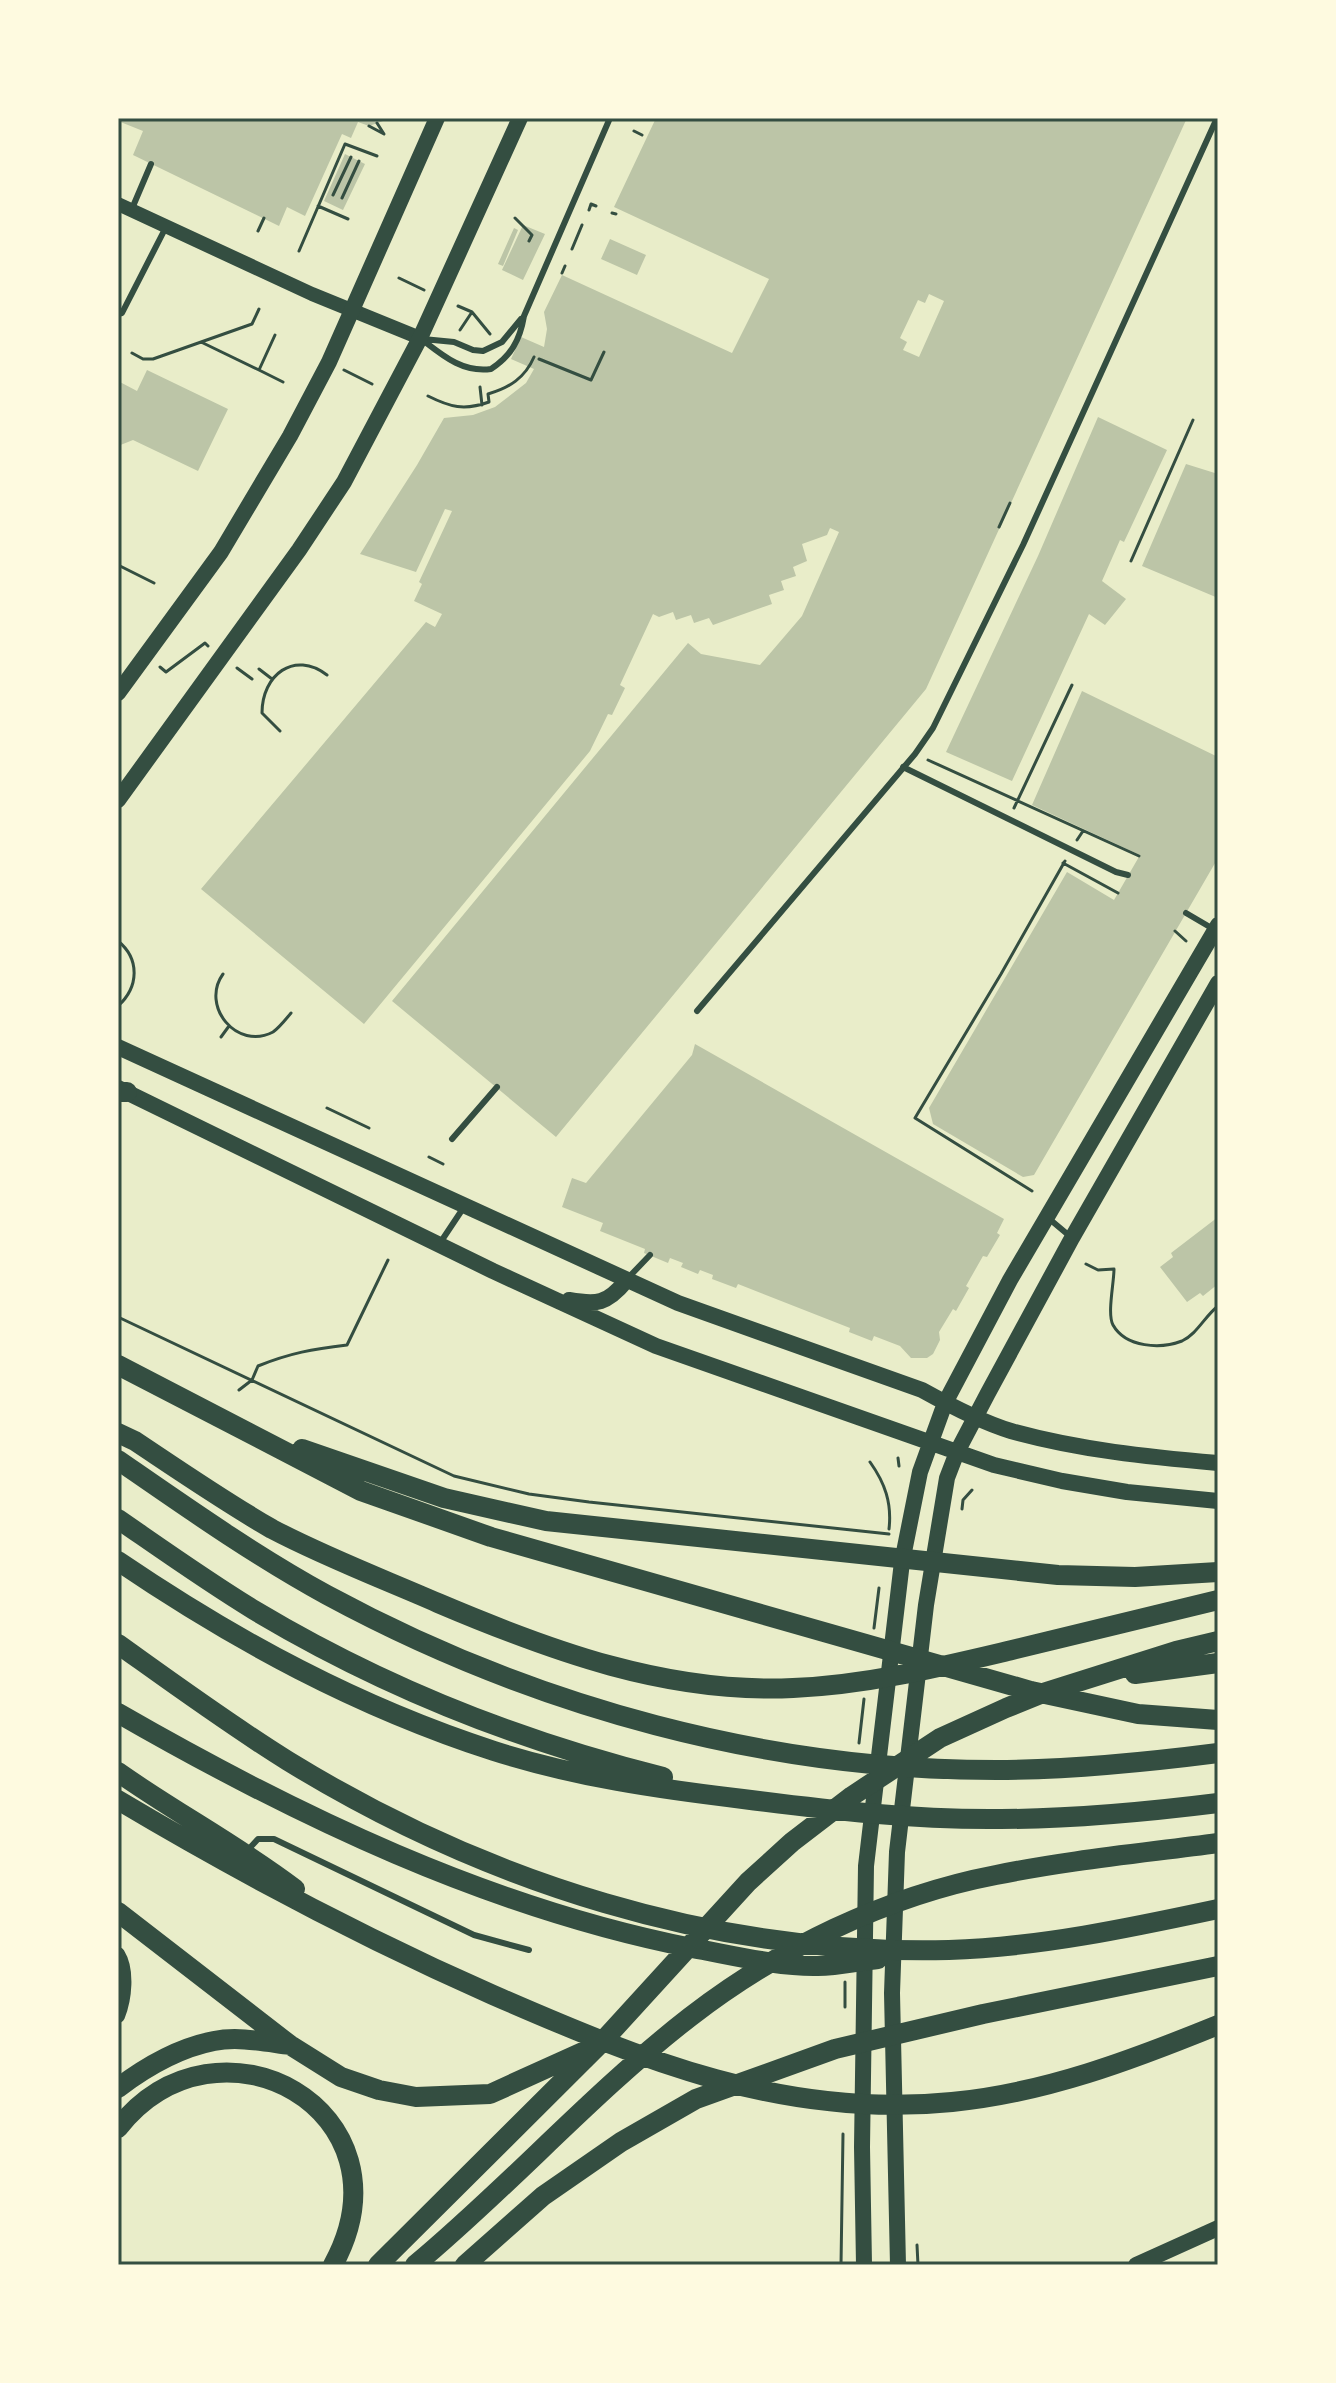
<svg xmlns="http://www.w3.org/2000/svg" width="1336" height="2383" font-family="Mulish,sans-serif">
<style>
.building{fill:#bcc5a7;fill-rule:evenodd}
.lines{fill:none;stroke-linecap:round;stroke-linejoin:round}
.path{stroke:#344e41;stroke-width:3}
.service{stroke:#344e41;stroke-width:6}
.tertiary{stroke:#344e41;stroke-width:14}
.secondary{stroke:#344e41;stroke-width:16}
.motorway{stroke:#344e41;stroke-width:20}
.neatline{fill:none;stroke:#344e41;stroke-width:3}
</style>
<rect width="100%" height="100%" fill="#e9edc9"/>
<!-- building -->
<path class="building" d="M118,118H384L383,121L369,126L358,122L351,138L342,134L305,216L287,207L279,226L133,155L143,131L118,121Z
M656,118H1187L926,689L556,1137L392,1001L688,643L701,654L760,665L802,616L839,532L830,528L827,535L802,544L807,561L793,567L796,576L781,581L784,590L769,595L772,604L713,625L709,618L694,623L691,615L676,620L673,612L659,617L653,614L620,685L625,688L612,715L608,714L590,751L364,1024L201,889L426,622L435,627L442,614L414,601L422,584L419,582L452,511L445,509L416,572L360,554L417,465L444,418L473,415L495,407L526,383L534,369L511,359L521,337L544,347L547,329L544,312L562,275L732,353L769,279L614,207ZM929,294L944,301L919,357L903,350L907,342L900,338L918,300L925,303Z
M345,154L365,164L343,210L324,201Z
M523,225L545,234L523,280L502,270Z
M514,228L518,230L503,266L498,264Z
M610,239L646,255L637,275L601,259Z
M147,370L228,409L198,471L133,440L118,446V381L137,391Z
M1098,417L1167,450L1124,542L1120,540L1102,581L1126,599L1105,625L1089,614L1012,781L946,752L1038,556Z
M1186,464L1218,474V598L1142,566Z
M1082,691L1218,757V858L1034,1175L1023,1177L933,1124L929,1108L1067,872L1114,900L1140,855L1032,805Z
M695,1044L1004,1219L997,1233L1000,1235L987,1257L983,1256L966,1286L969,1288L956,1311L953,1309L939,1332L940,1340L933,1354L927,1358H911L900,1346L874,1336L872,1341L849,1332L850,1328L738,1284L736,1288L712,1279L713,1275L700,1270L698,1274L681,1267L683,1263L670,1258L668,1263L644,1253L645,1249L600,1231L603,1223L562,1207L572,1178L586,1183L692,1055Z
M1218,1217V1284L1203,1296L1200,1293L1187,1302L1160,1267L1173,1257L1171,1253Z"/>
<g class="lines">
<!-- path -->
<path class="path" d="M369,126L384,134L377,123
M634,131L642,135
M333,195L351,157
M342,198L359,161
M318,206L348,219
M589,210L591,204L596,206
M612,213L616,214
M515,218L532,235L529,241
M258,231L264,218
M572,249L582,225
M299,251L345,144L377,156
M562,273L565,266
M399,278L424,290
M458,306L472,312L490,334
M460,330L472,312
M275,335L259,370L283,382
M201,342L259,370
M132,353L143,359H153L252,324L259,309
M539,359L591,380L604,352
M344,370L372,384
M480,387L482,405
M428,396C450,407 464,411 489,402L488,394C509,388 525,378 534,357
M999,527L1010,503
M1131,561L1193,420
M118,565L154,583
M160,667L166,672L205,643L208,646
M237,668L252,679
M259,669L272,679
M280,731L262,713C262,675 294,650 327,675
M928,760L1139,856
M1014,808L1072,685
M1077,840L1083,831
M1063,863L1118,893
M1175,931L1186,941
M118,941C140,959 139,987 118,1006
M223,974C200,1006 237,1051 273,1032C280,1027 285,1020 291,1013
M221,1037L229,1026
M327,1108L369,1128
M429,1157L443,1164
M1032,1191L915,1118L1001,974L1065,861
M1086,1264L1098,1270L1114,1269C1114,1283 1107,1314 1113,1325C1126,1348 1161,1349 1182,1341C1197,1334 1205,1316 1218,1306
M118,1317L454,1476L529,1494L589,1502L889,1534
M239,1390L252,1380L258,1366C290,1353 313,1349 347,1345L388,1260
M898,1458L899,1466
M870,1462C885,1483 892,1503 889,1529
M962,1509L963,1500L972,1490
M874,1628L879,1588
M859,1743L864,1699
M845,2007V1982
M917,2245L918,2265
M841,2265L843,2134"/>
<!-- service -->
<path class="service" d="M131,211L151,164
M118,314L122,313L166,227
M420,338C442,355 462,373 491,369C511,356 520,340 524,316L610,118
M423,339L454,342L473,350L483,351L502,342L521,319
M903,767L1116,872L1128,875
M1186,913L1215,930
M697,1011L915,754L933,728L1023,545L1217,118
M452,1139L497,1087
M1047,1217L1072,1238
M440,1243L464,1207
M628,1278L650,1255
M247,1851L258,1839H274L474,1935L529,1950"/>
<!-- tertiary -->
<path class="tertiary" d="M118,204L312,294L420,338
M118,1954C128,1970 125,1999 118,2016"/>
<!-- secondary -->
<path class="secondary" d="M118,693L221,552L290,436L329,362L437,118
M118,800L299,550L344,482L420,338L520,118
M118,1047L678,1303L922,1390C949,1405 981,1422 1011,1431C1079,1450 1149,1457 1218,1463
M118,1088L493,1271L656,1346L994,1465L1062,1481L1127,1492L1218,1501
M569,1300C597,1305 607,1304 626,1281
M864,2265L862,2147L866,1866L902,1562L920,1472L945,1403L1010,1280L1218,925
M898,2265L892,1993L897,1852L926,1605L947,1478L957,1452L988,1393L1072,1238L1218,983
M1136,2265L1218,2228"/>
<!-- motorway -->
<path class="motorway" d="M118,1092H127
M118,1365L361,1491L491,1537L1031,1691L1138,1714L1218,1720
M118,1433L135,1441C180,1471 225,1502 272,1529C325,1557 383,1579 438,1603C551,1651 668,1694 793,1688C867,1685 940,1667 1012,1650C1081,1633 1149,1617 1218,1600
M302,1449L444,1498L546,1521L1058,1575L1135,1577L1218,1572
M118,1460C186,1507 254,1555 327,1595C534,1707 770,1772 1007,1770C1077,1769 1148,1762 1218,1753
M118,1519C163,1550 208,1582 254,1610C381,1686 519,1741 663,1777
M118,1561C236,1641 358,1707 494,1751C575,1777 659,1789 743,1799C828,1810 915,1820 1001,1819C1074,1819 1146,1812 1218,1803
M118,1644C174,1684 230,1725 288,1761C485,1882 716,1956 949,1950C1040,1947 1129,1928 1218,1909
M1135,1674L1218,1663
M118,1713C297,1816 489,1908 692,1948C731,1955 779,1967 818,1966C838,1966 859,1961 878,1959
M118,1772C176,1813 239,1846 295,1889
M118,1800C239,1872 364,1938 493,1995C642,2060 785,2119 952,2102C1045,2093 1132,2060 1218,2025
M118,1912L290,2045L341,2077L379,2090L416,2097L490,2094L587,2050
M118,2088C147,2066 178,2048 214,2041C238,2036 266,2042 290,2045
M118,2128C218,2001 417,2111 333,2265
M378,2265L601,2043L748,1882L792,1842L852,1796L940,1738L1006,1708L1043,1693L1176,1651L1218,1641
M415,2265C510,2186 592,2093 690,2017C778,1949 886,1896 996,1875C1069,1860 1144,1853 1218,1843
M465,2265L543,2196L621,2142L696,2099L835,2049L983,2014L1218,1966"/>
</g>
<!-- border -->
<rect width="1336" height="2383" fill="none" stroke="#fefae0" stroke-width="240"/>
<rect x="120" y="120" width="1096" height="2143" class="neatline"/>
</svg>
